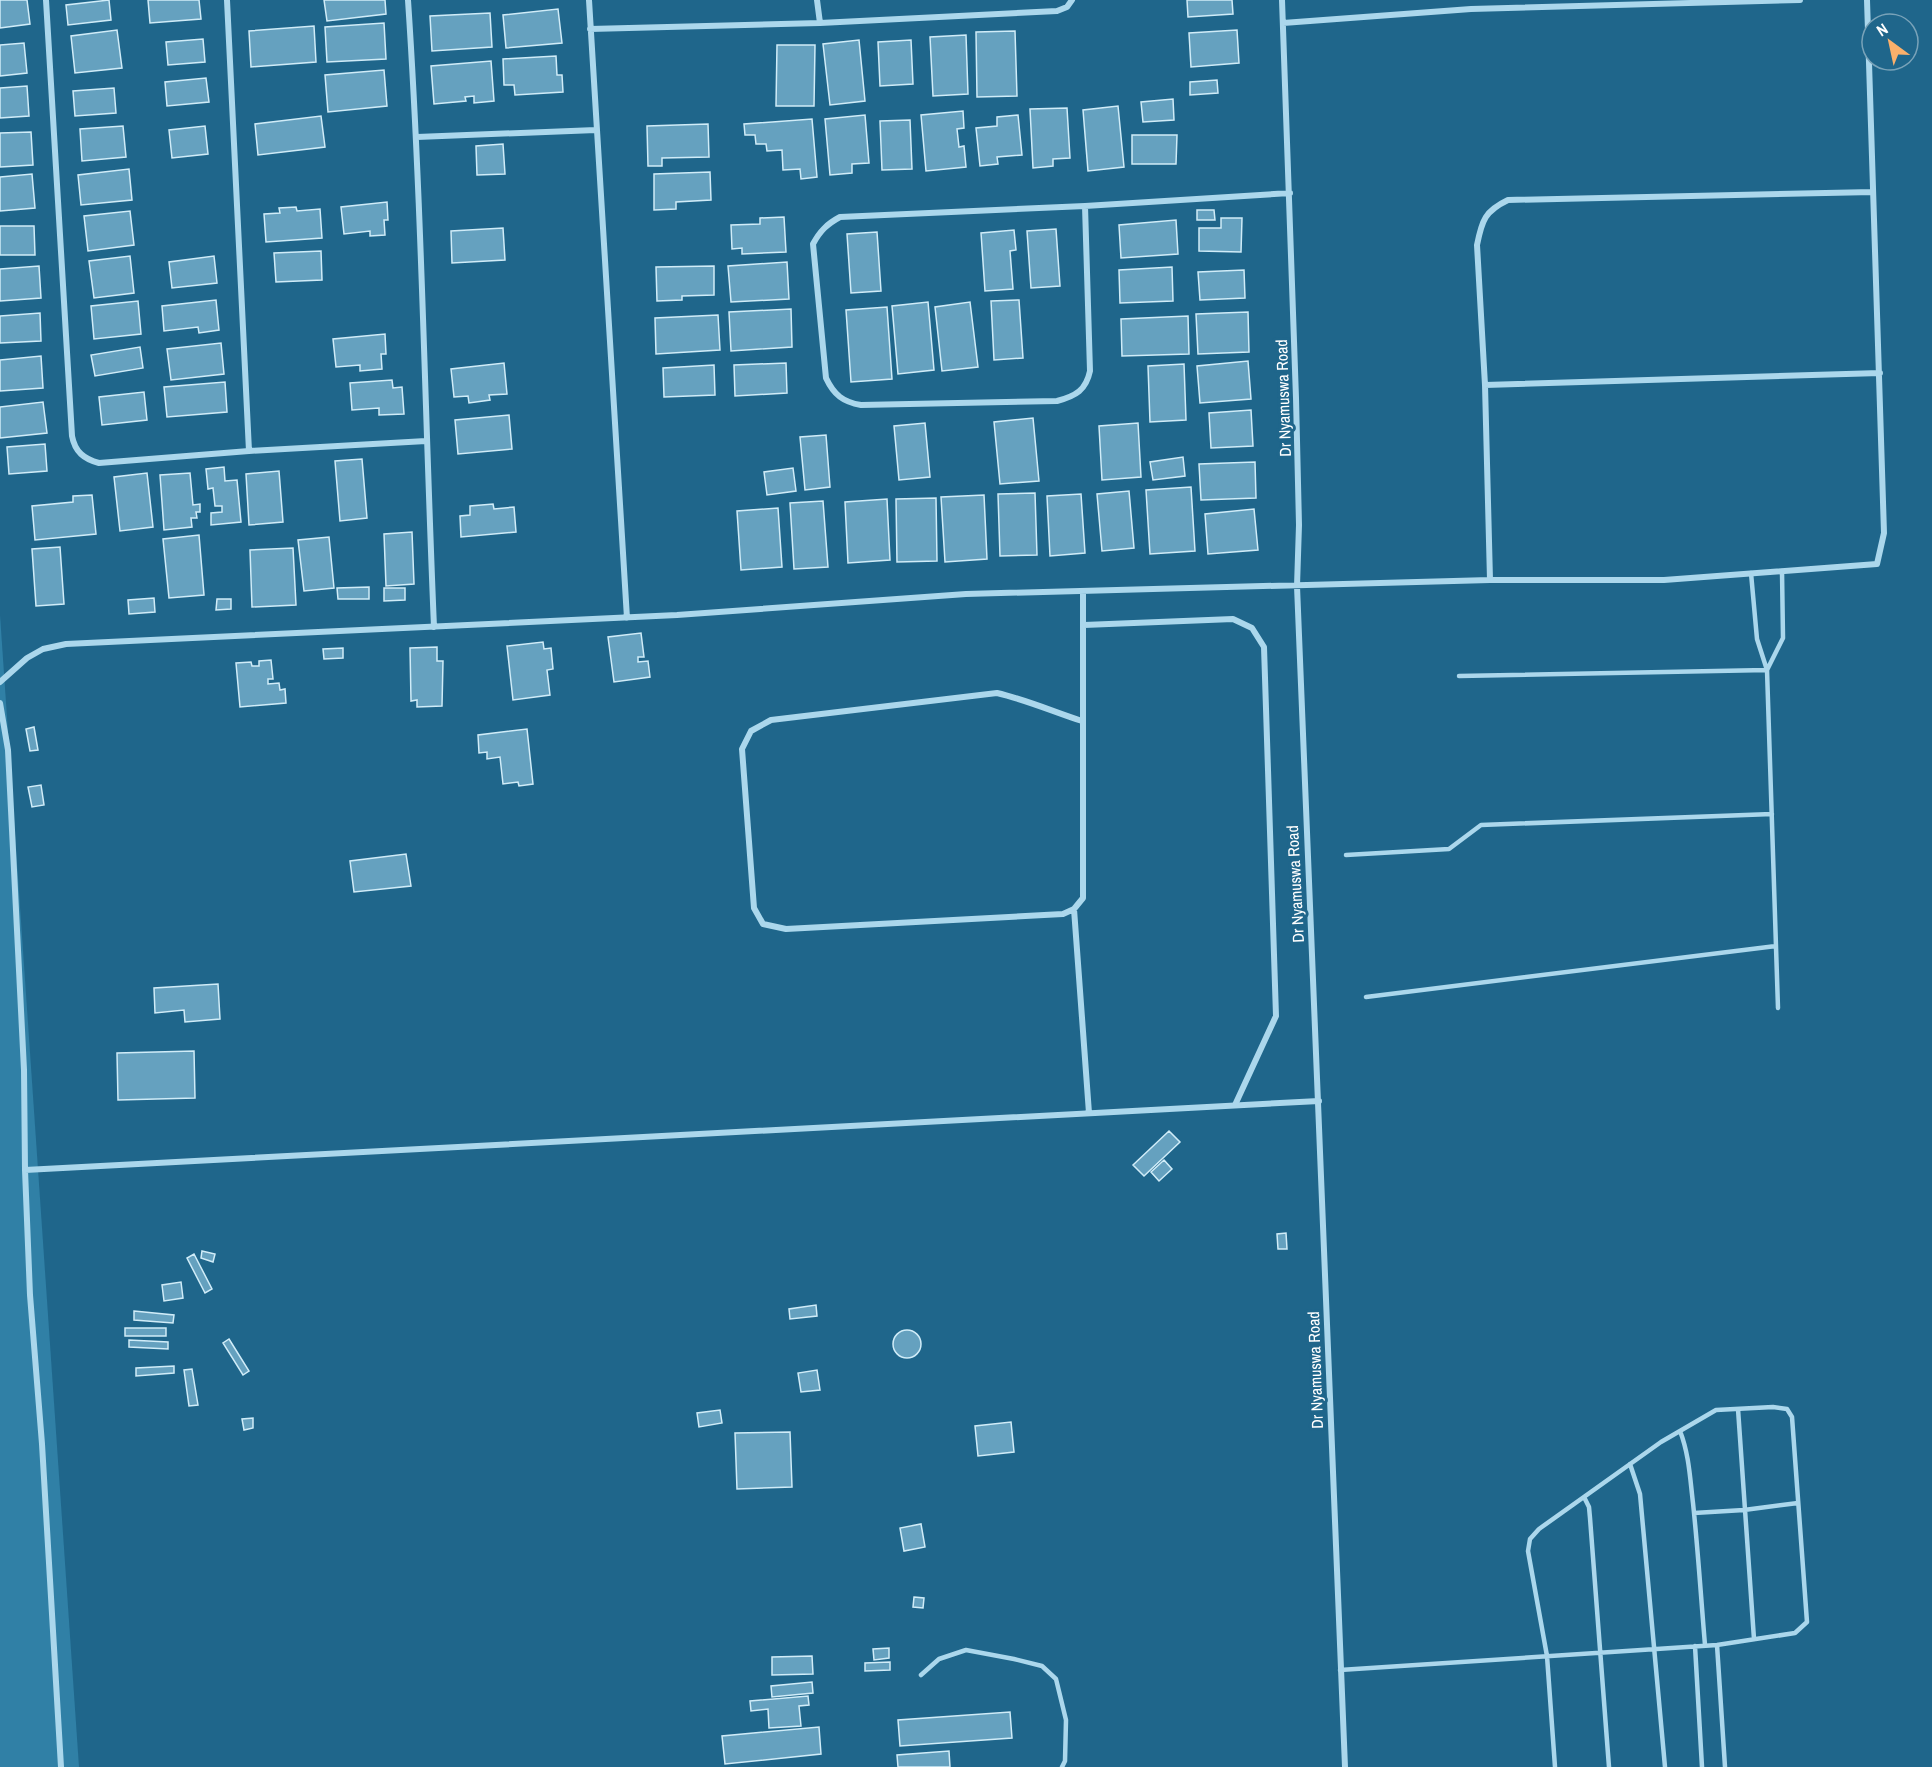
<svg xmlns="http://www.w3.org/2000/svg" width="1932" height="1767" font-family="'Archivo Narrow',sans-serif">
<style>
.green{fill:#3080a6}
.building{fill:#65a1bf;stroke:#d0ecf8;stroke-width:1.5}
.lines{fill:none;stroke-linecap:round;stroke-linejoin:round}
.lane{stroke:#abd7ec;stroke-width:4.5}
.street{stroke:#abd7ec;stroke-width:6}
.labels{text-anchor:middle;stroke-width:6;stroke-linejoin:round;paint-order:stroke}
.street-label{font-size:16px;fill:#fff;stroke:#1f668b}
</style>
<rect width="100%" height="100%" fill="#1f668b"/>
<!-- green -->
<path class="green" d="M0,615L79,1767H0Z"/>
<!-- building -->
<path class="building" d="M0,0H27L30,24L0,28Z
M109,0L111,20L68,25L66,5Z
M148,0H199L201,19L150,23Z
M324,0H385L386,14L327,21Z
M1187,0H1232L1233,14L1188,17Z
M558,9L562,43L506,48L503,15Z
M490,13L492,47L432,51L430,16Z
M384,23L386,59L327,62L325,27Z
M314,26L316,62L251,67L249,31Z
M117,30L122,68L75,73L71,36Z
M1237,30L1239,63L1191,67L1189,33Z
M1015,31L1017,96L977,97L976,32Z
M966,35L968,94L933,96L930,37Z
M203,39L205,62L168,65L166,42Z
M859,40L865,101L830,105L823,44Z
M911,40L913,84L880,86L878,42Z
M24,43L27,73L0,76V45Z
M777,45H815L814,106H776Z
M556,56L557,75H562L563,92L515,95L514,85H504L503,59Z
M491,61L494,101L474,103V96L465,97L466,101L434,104L431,66Z
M384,70L387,106L328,112L325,75Z
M206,78L209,102L167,106L165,82Z
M1217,80L1218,93L1190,95V82Z
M27,86L29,116L0,118V88Z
M114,88L116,113L75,116L73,91Z
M1173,99L1174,120L1143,122L1141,102Z
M1118,106L1124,167L1088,171L1083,110Z
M1067,108L1070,158L1053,159V166L1033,168L1030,109Z
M963,111L964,128L957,129L959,147L964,146L966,167L926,171L921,115Z
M865,115L869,163L852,164V173L830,175L825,119Z
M1018,115L1022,155L997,157L998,164L980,166L976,128L997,126V117Z
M321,116L325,147L258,155L255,124Z
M812,119L817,177L801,179L800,169L783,170L782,150L767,151L766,144H756L755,135H745L744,124Z
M910,120L912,169L882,170L880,121Z
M708,124L709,157L662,158V166H648L647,126Z
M123,126L126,157L82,161L80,129Z
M205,126L208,154L172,158L169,130Z
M31,132L33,165L0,167V133Z
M1132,135H1177L1176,164H1132Z
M503,144L505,174L477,175L476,146Z
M129,169L132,200L81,205L78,175Z
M710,172L711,200L676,202V209L654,210V174Z
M32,174L35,208L0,211V177Z
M387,202L388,220H384L385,235L370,236V231L344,234L341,207Z
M296,207L297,211L320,209L322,238L266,242L264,214L280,213L279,208Z
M1197,210H1214L1215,220H1197Z
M130,211L134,245L88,251L84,216Z
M784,217L786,252L742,254V248L732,249L731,225L760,224V218Z
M1221,218H1242L1241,252L1199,251V228H1221Z
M1176,220L1178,254L1121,258L1119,225Z
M0,226H34L35,255H0Z
M503,228L505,260L452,263L451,231Z
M1056,229L1060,286L1031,288L1027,231Z
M1014,230L1016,250L1010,251L1013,289L985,291L981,233Z
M877,232L881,291L851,293L847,234Z
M321,251L322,280L276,282L274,253Z
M130,256L134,293L94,298L89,261Z
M214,256L217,283L172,288L169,262Z
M787,262L789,299L731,302L728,266Z
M39,266L41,298L0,301V269Z
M714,266V295L682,296V300L657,301L656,267Z
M1172,267L1173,301L1120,303L1119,270Z
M1244,270L1245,298L1200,300L1198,272Z
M216,300L219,330L199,333L198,327L164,331L162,306Z
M1019,300L1023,358L994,360L991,301Z
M138,301L141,334L94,339L91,306Z
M928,302L934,370L898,374L892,306Z
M970,302L978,367L942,371L935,307Z
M887,307L892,379L851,382L846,310Z
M791,309L792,347L731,351L729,312Z
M1248,312L1249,352L1198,354L1196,314Z
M40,313L41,341L0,343V316Z
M718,315L720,350L656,354L655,318Z
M1188,316L1189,354L1122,356L1121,319Z
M385,334L386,354H381L382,369L360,371V365L336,367L333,339Z
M221,343L224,374L171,380L167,349Z
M140,347L143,368L95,376L91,355Z
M41,356L43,388L0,391V360Z
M1248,361L1251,399L1200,403L1197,366Z
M504,363L507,394L489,395L490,400L469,403L468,396L454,397L451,369Z
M786,363L787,393L735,396L734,365Z
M1184,364L1186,420L1150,422L1148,366Z
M714,365L715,395L664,397L663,368Z
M392,380L393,388L402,387L404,414L379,415V408L352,410L350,383Z
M225,382L227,412L167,417L164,387Z
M144,392L147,420L102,425L99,397Z
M43,402L47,433L0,438V407Z
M1251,410L1253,446L1211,448L1209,413Z
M509,415L512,449L458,454L455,420Z
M1033,418L1039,481L1000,484L994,422Z
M925,423L930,477L899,480L894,426Z
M1138,423L1141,477L1102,480L1099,426Z
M826,435L830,487L805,490L800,437Z
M45,444L47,471L9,474L7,447Z
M1183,457L1185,476L1153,480L1150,462Z
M362,459L367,518L340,521L335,461Z
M1255,462L1256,498L1201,500L1199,464Z
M224,467L225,481L237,480L241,522L211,525V513L222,512V506H215L213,488L208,489L206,469Z
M793,468L796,491L767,495L764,472Z
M279,471L283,522L249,525L246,474Z
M147,473L153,527L120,531L114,477Z
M190,473L193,505L200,504V512H196L197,518H191L192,527L164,530L160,475Z
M1191,487L1195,551L1150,554L1146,490Z
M1129,491L1134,548L1102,551L1097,494Z
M1035,493L1037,555L1000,556L998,494Z
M1081,494L1085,553L1050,556L1047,496Z
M92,495L96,534L35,540L32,506L73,502V496Z
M984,495L987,559L945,562L941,497Z
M936,498L937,561L897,562L896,499Z
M887,499L890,560L848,563L845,502Z
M823,501L828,567L794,569L790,503Z
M493,504L494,509L514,507L516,532L461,537L460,516L470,515V506Z
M778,508L782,567L741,570L737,511Z
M1254,509L1258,550L1208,554L1205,514Z
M412,532L414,584L386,586L384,534Z
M199,535L204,595L169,598L163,539Z
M329,537L334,588L304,591L298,540Z
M60,547L64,604L36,606L32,549Z
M293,548L296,605L252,607L250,550Z
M369,587V599H338L337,588Z
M384,588H405V600L384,601Z
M154,598L155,612L129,614L128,600Z
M217,599H231V609L216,610Z
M641,633L644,657H638V662L648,661L650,677L614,682L608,637Z
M543,642L544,649L551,648L553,669L547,670L550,695L513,700L507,646Z
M437,647V661H443L442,706L417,707V700L411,701L410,648Z
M343,648V658L324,659L323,649Z
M271,660L273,679H268V684L279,683L280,690L285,689L286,703L240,707L236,663L251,662L252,666H259V661Z
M34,727L38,750L30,751L26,729Z
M527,729L533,784L519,786L518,782L503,784L500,757L487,759V752L479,753L478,735Z
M41,785L44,805L32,807L28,787Z
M406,854L411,886L354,892L350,861Z
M218,984L220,1019L185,1022L184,1010L155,1013L154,988Z
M194,1051L195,1098L118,1100L117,1053Z
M1169,1131L1180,1142L1144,1176L1133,1165Z
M1164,1160L1172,1169L1159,1181L1151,1172Z
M1286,1233L1287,1249H1278L1277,1234Z
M202,1251L215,1254L213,1262L201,1258Z
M194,1254L212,1289L205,1293L187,1258Z
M181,1282L183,1298L164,1301L162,1285Z
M816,1305L817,1316L790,1319L789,1309Z
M134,1311L174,1315L173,1323L134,1320Z
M125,1328H166V1336H125Z
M893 1344a14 14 0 1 1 28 0a14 14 0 1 1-28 0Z
M229,1339L249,1371L243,1375L223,1343Z
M129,1340L168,1342V1349L129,1347Z
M174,1366V1373L136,1376V1368Z
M192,1369L198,1405L189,1406L184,1370Z
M817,1370L820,1390L801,1392L798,1373Z
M720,1410L722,1423L699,1427L697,1413Z
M253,1418V1428L244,1430L242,1419Z
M1011,1422L1014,1452L978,1456L975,1426Z
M790,1432L792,1487L737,1489L735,1433Z
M921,1524L925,1547L904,1551L900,1528Z
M914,1597L924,1598L923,1608L913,1607Z
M889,1648V1658L874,1660L873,1649Z
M812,1656L813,1674L772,1675V1657Z
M890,1662V1670L865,1671V1663Z
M812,1682L813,1693L772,1697L771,1686Z
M808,1696L809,1705L799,1706L801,1726L769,1728L768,1709L751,1711L750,1701Z
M1010,1712L1012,1738L900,1746L898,1720Z
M819,1727L821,1754L725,1764L722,1736Z
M949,1751L950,1767H898L897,1755Z"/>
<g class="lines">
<!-- lane -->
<path class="lane" d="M1751,573L1757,639L1767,670L1778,1008
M1767,670L1783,638L1782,571
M1459,676L1767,670
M1346,855L1449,849L1481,825L1772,814
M1366,997L1776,946
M1738,1409L1754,1639
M1680,1431C1689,1454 1690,1478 1693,1503C1698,1550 1701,1598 1705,1645
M1630,1464L1640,1494L1665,1767
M1584,1497L1589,1507L1590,1518L1609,1767
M1694,1513L1744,1510L1798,1503
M1717,1645L1725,1767
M1695,1646L1702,1767
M1340,1670L1717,1645L1795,1633L1807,1622L1792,1417L1787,1409L1773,1407L1716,1410L1661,1442L1539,1529L1530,1539L1528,1551L1547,1656L1555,1767
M921,1675L939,1659L966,1650L1014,1659L1042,1666L1056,1679L1066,1720L1065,1761L1062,1767"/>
<!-- street -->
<path class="street" d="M46,0L72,436C75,452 84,459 99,463L249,451L426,441
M227,0L249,451
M408,0C422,209 425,418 434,627
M589,0L627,618
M817,0L820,23L1057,11L1067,7L1072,0
M1282,0L1296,398L1299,525L1297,586L1345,1767
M1283,23L1471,9L1800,0
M590,29L820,23
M417,137L596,130
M1085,206L1090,371C1086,390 1076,396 1057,401L861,405C843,402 834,395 826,378L813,244C820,231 827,224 840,217L1085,206L1290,193
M1485,385L1880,373
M1490,580L1485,385L1477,245C1482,220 1485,211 1508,200L1873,192
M1084,625L1233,619L1252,628L1264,647L1276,1016L1235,1105
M0,682L27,658L43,649L66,644L677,615L966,594L1490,580H1664L1877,564L1884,533L1867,0
M0,703L8,750L24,1070L25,1170L30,1295L42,1444L61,1767
M1082,721C1054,712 1027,700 997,693L771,720L751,731L742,749L754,908L763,924L786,929L1063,914L1074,909L1083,898V591
M1074,909L1089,1113
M25,1170L1319,1101"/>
</g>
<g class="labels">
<!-- street labels -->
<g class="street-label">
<text transform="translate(1283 398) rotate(-92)" y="6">Dr Nyamuswa Road</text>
<text transform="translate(1295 884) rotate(-93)" y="6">Dr Nyamuswa Road</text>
<text transform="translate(1315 1370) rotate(-92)" y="6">Dr Nyamuswa Road</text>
</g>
</g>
<!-- north arrow -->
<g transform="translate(1890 42) rotate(327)"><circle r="28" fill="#1f668b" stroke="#79a3b9" stroke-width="1.5"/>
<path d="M0-4.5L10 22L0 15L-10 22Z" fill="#fab06b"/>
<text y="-9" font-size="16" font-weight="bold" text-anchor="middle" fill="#ffffff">N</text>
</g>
</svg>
